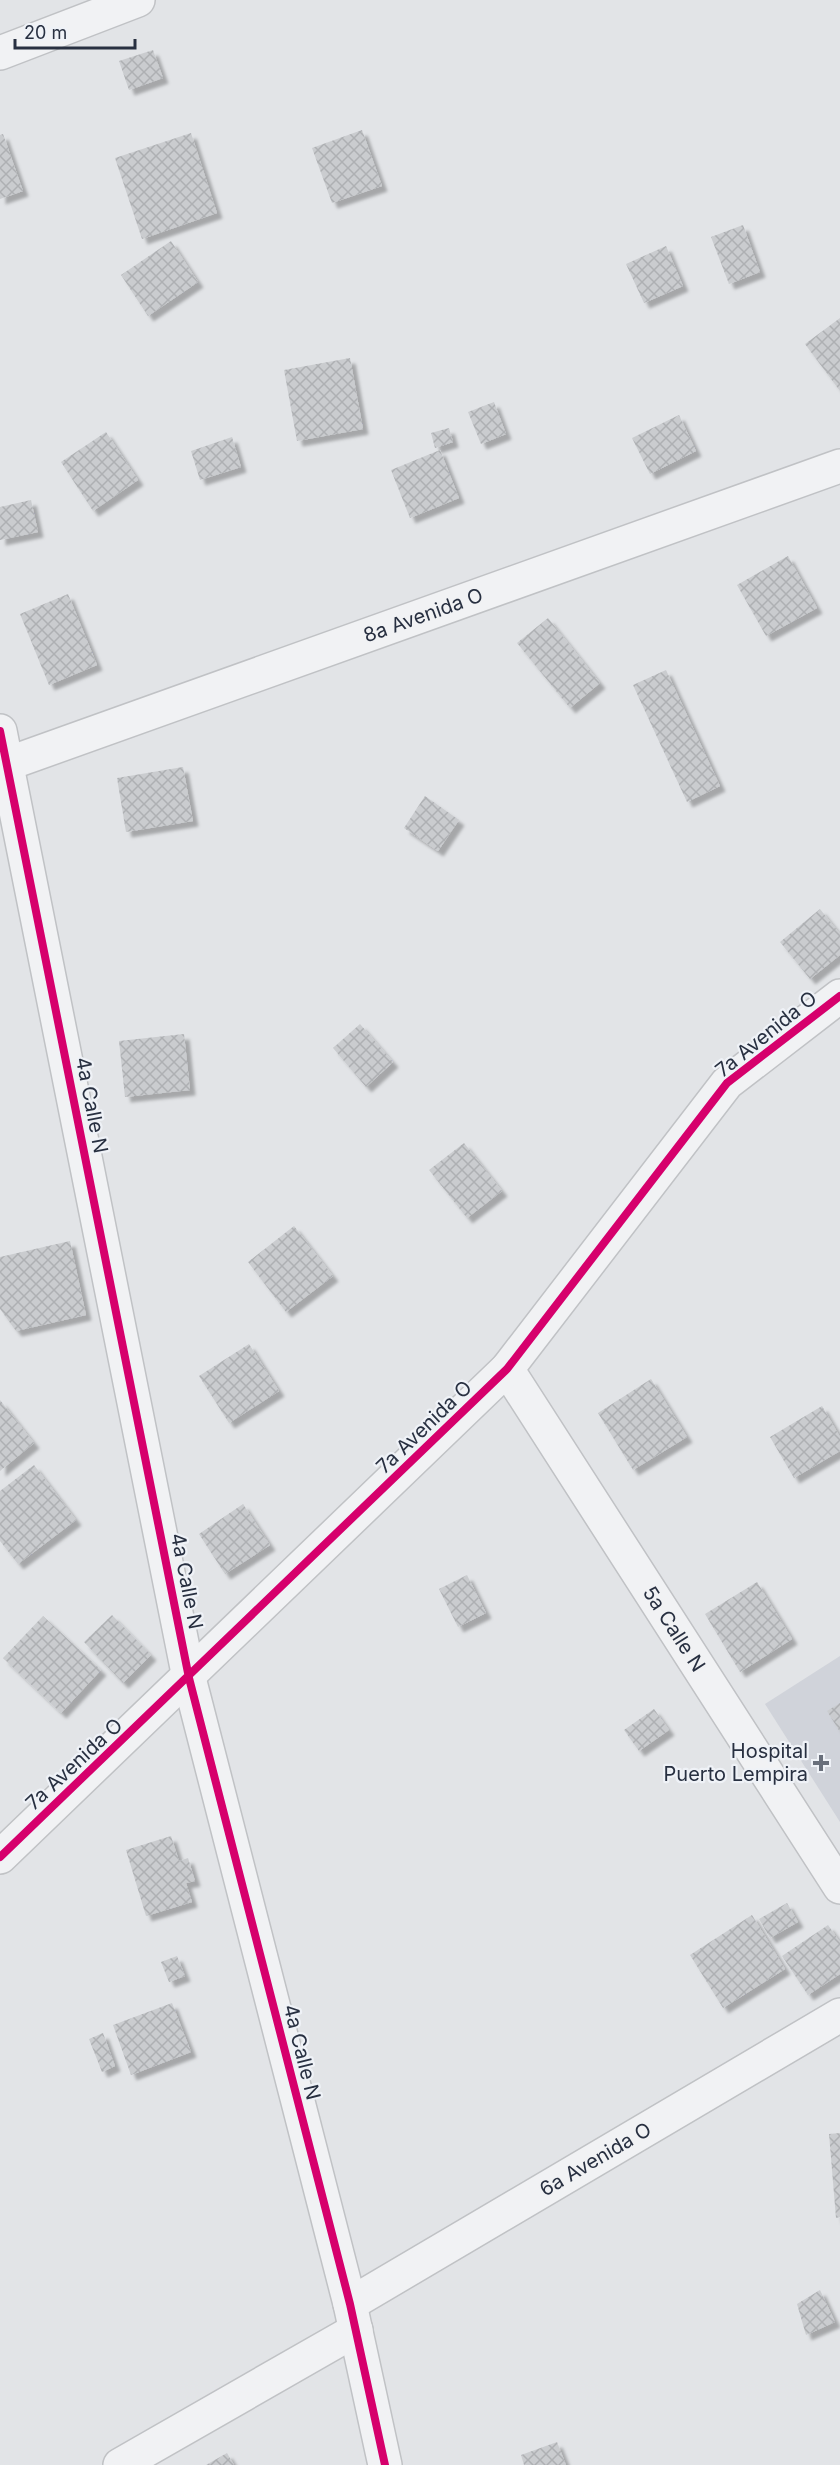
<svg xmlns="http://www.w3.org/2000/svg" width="840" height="2465" font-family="Inter,sans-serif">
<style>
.built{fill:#d0d3da}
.building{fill:url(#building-cross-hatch);filter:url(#shadow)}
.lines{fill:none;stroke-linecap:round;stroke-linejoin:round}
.street-casing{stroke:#c0c2c5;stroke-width:36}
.street{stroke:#f1f2f4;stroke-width:33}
.cycleway-casing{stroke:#eff2f7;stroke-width:11}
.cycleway{stroke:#d6006c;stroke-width:8}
.poi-dot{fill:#696f7b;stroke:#eff2f7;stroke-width:2}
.labels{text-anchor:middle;stroke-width:4.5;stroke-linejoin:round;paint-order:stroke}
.street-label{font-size:20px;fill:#283041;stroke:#eff2f7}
.poi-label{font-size:20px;fill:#283041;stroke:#eff2f7;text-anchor:end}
</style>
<defs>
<pattern id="building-cross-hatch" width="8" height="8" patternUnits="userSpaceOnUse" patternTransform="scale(1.5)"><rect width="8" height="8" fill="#cacccf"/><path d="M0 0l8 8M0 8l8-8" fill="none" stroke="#aeb0b3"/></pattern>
<filter id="shadow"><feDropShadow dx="5.5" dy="5.5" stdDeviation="1.5" flood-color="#0004"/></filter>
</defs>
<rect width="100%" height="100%" fill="#e2e4e7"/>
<!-- built -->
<path class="built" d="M840,1656V1822L765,1704Z"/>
<!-- building -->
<path class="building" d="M153,50L163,78L129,90L119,61Z
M362,130L382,186L332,203L312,148Z
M191,133L217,213L142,239L115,158Z
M3,134L23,191L0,199V135Z
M743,225L760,272L729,284L711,237Z
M171,241L198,282L148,316L121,275Z
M666,246L683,286L644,303L626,264Z
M840,318V391L805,344Z
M350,358L363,429L297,441L284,370Z
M494,402L506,434L481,444L468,412Z
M679,415L696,451L650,474L632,438Z
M449,428L453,442L435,448L431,433Z
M106,432L138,480L93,511L61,462Z
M232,437L241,467L200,480L191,451Z
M440,450L459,498L410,518L391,470Z
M31,500L38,532L0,540V507Z
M788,556L817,608L766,636L737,585Z
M68,594L97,665L49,685L20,614Z
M548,618L600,683L570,708L517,643Z
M666,670L720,786L687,802L633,685Z
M183,767L193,821L126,832L117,778Z
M425,796L459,820L438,851L404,828Z
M820,909L840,934V955L810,979L780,942Z
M360,1024L393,1062L366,1087L333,1048Z
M184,1034L190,1090L125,1097L119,1041Z
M464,1143L502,1191L467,1218L429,1170Z
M294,1226L333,1276L286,1312L248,1262Z
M70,1241L86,1315L16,1331L0,1309V1257Z
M249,1344L279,1391L229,1423L199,1376Z
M651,1379L687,1437L633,1470L598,1413Z
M0,1400L34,1443L0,1471Z
M822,1406L840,1437V1451L794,1478L770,1437Z
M34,1465L76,1520L18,1564L0,1541V1491Z
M243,1504L270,1545L225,1574L199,1534Z
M467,1575L486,1613L458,1627L439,1589Z
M757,1582L792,1639L740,1672L705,1614Z
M112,1615L151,1655L123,1683L84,1642Z
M43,1616L101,1670L61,1713L3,1658Z
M840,1703V1732L827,1711Z
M654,1709L669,1730L639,1751L624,1730Z
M171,1836L179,1861L188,1858L195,1881L186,1883L192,1902L146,1916L126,1850Z
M787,1903L798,1922L770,1938L759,1919Z
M752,1915L785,1969L723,2008L690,1955Z
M828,1925L840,1942V1974L808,1995L782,1956Z
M177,1956L185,1976L169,1982L161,1962Z
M172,2003L191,2052L131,2075L113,2025Z
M103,2033L115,2066L102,2072L89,2039Z
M840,2133V2217L836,2218L829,2134Z
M820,2290L835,2322L806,2335L797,2304Z
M557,2442L566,2465H524L521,2455Z
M227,2453L234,2465H206Z"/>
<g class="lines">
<defs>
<g id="street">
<path d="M0,53L138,0"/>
<path d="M0,731L189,1678L350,2304L385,2465"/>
<path id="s1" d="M7,764L840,466"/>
<path id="s2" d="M507,1369L840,1887"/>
<path d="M0,1857L507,1369L727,1083L840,996"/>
<path id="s3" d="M350,2304L840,2015"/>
<path d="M120,2465L356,2330"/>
</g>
</defs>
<!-- street casing -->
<use href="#street" class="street-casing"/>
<!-- street -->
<use href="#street" class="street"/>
<defs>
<path id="cycleway" d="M0,731L189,1678L350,2304L385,2465
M0,1857L507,1369L727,1083L840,996"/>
</defs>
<!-- cycleway casing -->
<use href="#cycleway" class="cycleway-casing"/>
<!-- cycleway -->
<use href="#cycleway" class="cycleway"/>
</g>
<!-- markers -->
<path class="poi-dot" d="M818 1754h6v6h6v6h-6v6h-6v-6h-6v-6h6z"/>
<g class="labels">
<!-- street labels -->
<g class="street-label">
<text dy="7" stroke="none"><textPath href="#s1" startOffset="442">8a Avenida O</textPath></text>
<text transform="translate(766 1034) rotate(-39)" y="7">7a Avenida O</text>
<text transform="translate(92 1105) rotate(79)" y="7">4a Calle N</text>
<text transform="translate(424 1427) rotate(-44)" y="7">7a Avenida O</text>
<text transform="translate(187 1581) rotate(79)" y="7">4a Calle N</text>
<text dy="7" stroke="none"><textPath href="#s2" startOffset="309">5a Calle N</textPath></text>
<text transform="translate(74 1764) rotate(-43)" y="7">7a Avenida O</text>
<text transform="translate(302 2052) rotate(76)" y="7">4a Calle N</text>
<text dy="7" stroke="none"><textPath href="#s3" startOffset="285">6a Avenida O</textPath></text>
</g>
<!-- poi labels -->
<g class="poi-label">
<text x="808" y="1758">Hospital<tspan x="808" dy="23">Puerto Lempira</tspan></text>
</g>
</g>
<!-- scale -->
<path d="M15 39v9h120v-9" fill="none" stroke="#283041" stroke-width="3"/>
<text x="24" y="39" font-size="18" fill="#283041" stroke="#eff2f7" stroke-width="4.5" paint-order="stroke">20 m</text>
</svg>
